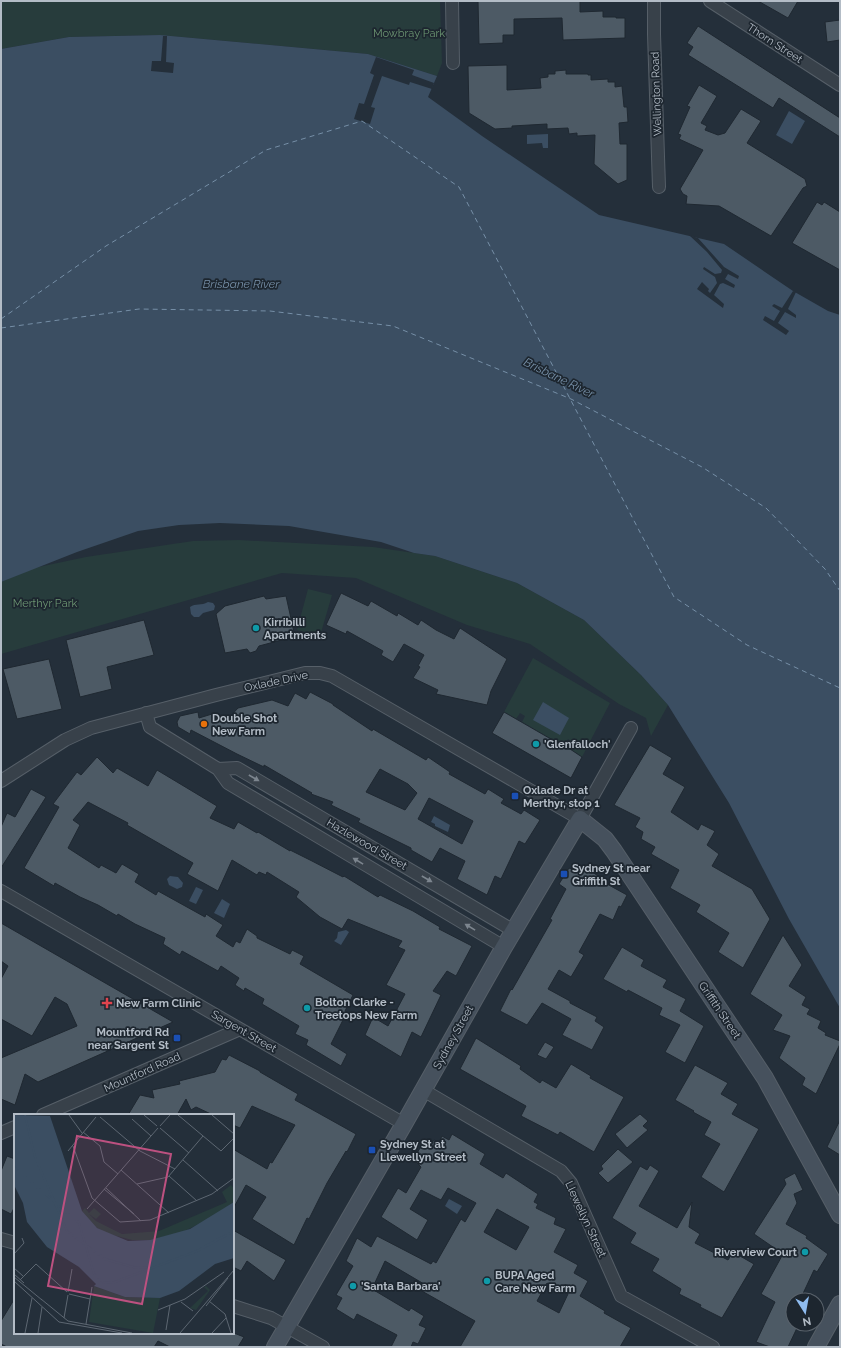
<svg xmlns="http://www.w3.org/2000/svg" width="841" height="1348" font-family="Raleway,sans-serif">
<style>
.green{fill:#273c3c}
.water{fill:#3b4e62}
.pier{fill:#242f3a}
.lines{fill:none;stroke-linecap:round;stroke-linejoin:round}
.ferry{stroke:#768fa7;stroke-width:1;stroke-dasharray:5 4;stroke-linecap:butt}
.building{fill:#4d5a65;stroke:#1f2831;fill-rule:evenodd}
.street-casing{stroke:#565f68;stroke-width:14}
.secondary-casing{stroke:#565f68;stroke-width:18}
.street{stroke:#38414a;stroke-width:12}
.secondary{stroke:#46515d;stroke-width:16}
.oneway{fill:#7c858e}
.culture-dot{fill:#0f9aa8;stroke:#1d262f;stroke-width:1.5}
.food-dot{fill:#e8710a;stroke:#1d262f;stroke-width:1.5}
.transit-dot{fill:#1a4fb4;stroke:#1d262f;stroke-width:1.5}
.health-dot{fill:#e0444e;stroke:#1d262f;stroke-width:1.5}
.labels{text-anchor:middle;stroke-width:3.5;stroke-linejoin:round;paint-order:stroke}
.park-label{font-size:11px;fill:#6c9572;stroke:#1d262f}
.street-label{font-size:11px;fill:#b3bcc6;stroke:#1d262f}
.poi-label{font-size:11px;font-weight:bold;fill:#b3bcc6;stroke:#1d262f;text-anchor:start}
.water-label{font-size:12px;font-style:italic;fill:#768fa7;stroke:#1d262f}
.inset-river{fill:none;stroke:#3b4e62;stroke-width:2}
.inset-road{fill:none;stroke:#5d6772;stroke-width:1}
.view{fill:#bd5180;fill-opacity:0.15;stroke:#bd5180;stroke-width:2}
.inset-edge{fill:none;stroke:#b3bcc6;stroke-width:2}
</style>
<rect width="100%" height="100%" fill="#242f3a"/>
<!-- green -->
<path class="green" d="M1,1H440L442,63L437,76L368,54L160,35L69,37L1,49Z
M239,540L373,547L435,556L517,583L584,620L641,675L668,705L651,736L646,718L619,704L530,644L467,625L356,578L282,573L1,654V582L34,568L86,557L193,541Z
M308,589L332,595L320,636L297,630Z
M533,658L610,703L582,757L576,753L568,751L573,743L568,739L563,746L522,722L525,716L520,713L516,719L504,712Z"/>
<!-- water -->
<path class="water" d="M160,35L368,54L437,76L428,97L482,136L599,215L724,244L793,291L828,311L840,315V1008L789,919L729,803L668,705L641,675L584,620L517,583L435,556L414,553L381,542L289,526L220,523L179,525L138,531L77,552L1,582V49L69,37Z
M789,111L805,121L792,144L776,135Z
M548,134V148H543L542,143L527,144V135Z
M208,602L213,603L215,606L214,610L203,613L199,617H194L191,614L190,607C196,603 201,606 208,602Z
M543,702L569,718L560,735L533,720Z
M434,816L450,825L448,832L435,826V824L431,822Z
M170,876L178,877L183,883L182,887L177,889L169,885L167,879Z
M196,887L203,890L196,904L189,901Z
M222,899L230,904L224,918L214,913Z
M346,930L349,932L341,945L334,941L337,938L338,932Z
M449,1199L462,1206L457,1214L445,1206Z"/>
<!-- pier -->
<path class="pier" d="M163,36H167L166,62L174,63L173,73L151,71L152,61H161Z
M376,57L414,70L412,75L434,83L432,89L410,82L409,85L382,76L371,107L375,108L370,124L354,119L359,103L364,104L374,75L370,73Z
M689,235L698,238L724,267L739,276L738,279L728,274L725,279L735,285L734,288L723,283L720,284L714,295L724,304L723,308L697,289L702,282L709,289L708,291L710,293L717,283L715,277L703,269L704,267L715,274L721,273L722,270L707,252Z
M793,291L796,292L788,309L796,315V318L785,312L778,323L789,331L786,335L763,320L765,316L774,321L780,311L772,306L774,304L782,308Z"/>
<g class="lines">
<!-- ferry -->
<path class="ferry" d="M1,319L106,246L266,150L362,121L459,187L674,597L747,645L840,688
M1,328L139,309L270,311L393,326L571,399L702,467L766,508L825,569L840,591"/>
</g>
<!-- building -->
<path class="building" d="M478,1H580V12L603,11V17H616V18H625V38L563,40L562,18L514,19V35H503V43L479,44Z
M758,1H798L788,18Z
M840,20V40L827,42L825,22Z
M698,26L840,118V137L779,98L773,108L688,55L693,47L687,43Z
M507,65V90L541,88L540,78L548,77V74H555V71L566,70V74H588V75H591V80L608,79V82H615V87L622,86L624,107H627L628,122L619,123L620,144H627V180L618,184L594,164L595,135L577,136V133L569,134L568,128L547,129V124L512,126V128L495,129L469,113L468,66Z
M699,85L717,96L701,123L707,126L705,130L718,135L725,133L741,109L761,121L747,143L805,179L807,186L803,188L771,236L719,206L686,204L687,196L683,194L680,189L703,150L679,139L681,135L678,134L690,107L687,106Z
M817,202L822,205L824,202L840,212V270L792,243Z
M341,593L368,606L371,601L397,616L398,613L418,625L421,620L436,630L454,639L460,628L507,659L491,691L487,705L436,694L438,690L413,678L420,667L418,666L424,655L404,644L393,662L381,655L383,651L347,631L346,634L326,625Z
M264,596L266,599L286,596L294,632L289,638L259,646L256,651L250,653L247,649L225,653L216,614L225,606Z
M144,620L154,655L107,667L112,689L80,697L66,640Z
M49,659L62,709L17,719L3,669Z
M310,692L333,704V705L372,731L373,729L426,760L428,757L450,772L449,774L485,794L488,789L504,799L501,803L521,814L524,810L540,820L525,844L519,841L501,879L495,876L487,895L457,879L465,861L440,848L432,862L411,850V848L358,822L360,819L331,805L333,802L311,794L312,793L264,765V767L237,754L191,730L190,734L178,727L177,722L180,716L198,712L199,718L212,714V718L226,715L227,720L238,708L272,700L288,706L295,693L306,699ZM380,769L408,784L417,793L405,810L366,792ZM429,798L473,821L462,844L418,819Z
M504,712L563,746L564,745L582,757L571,778L492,733Z
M650,745L672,758L663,774L685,787L671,812L698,830L701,824L715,831L707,845L719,854L712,866L752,889L770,919L743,968L718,952L729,933L696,912L700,905L670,888L679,870L651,854L655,847L641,839L643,832L635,827L640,818L614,805Z
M97,757L113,773L117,768L148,786L157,770L217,806L210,818L234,829L238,822L257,833L258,832L290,851V850L310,860L343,877L344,876L378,897L380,895L413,911L440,927L439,929L472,946L456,976L447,971L433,991L441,995L421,1037L412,1032L401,1057L365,1035L373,1017L388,1026L405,994L386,985L405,950L398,947L402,941L348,919L342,929L320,917L296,897L299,892L267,872L266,875L259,872L257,875L232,860L218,891L187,874L193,863L127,825L128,823L88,802L73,820L80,825L68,848L99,868L101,865L116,873L122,864L139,874L135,882L156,895L158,891L205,917L206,914L223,925L216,936L233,947L236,941L240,943L247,929L257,936V938L290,954L292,950L304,956L300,964L353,995L345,1011L347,1012L331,1044L347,1054L341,1066L306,1045L308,1040L295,1034L299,1026L262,1004L264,999L245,988L244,991L235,985L239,978L221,966L218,971L182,951L180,955L163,944L165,938L135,924L118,914L117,916L98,905L80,897L55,883L54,886L24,868L59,807L53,804L77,772L81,775Z
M31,789L46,797L1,868V827L7,813L15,817Z
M584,867L608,882L607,884L627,895L621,907L619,906L613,920L600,914L579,952L584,955L571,977L559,970L548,989L570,1001V1003L597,1017L595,1021L604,1027L592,1050L562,1035L571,1019L542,1003L527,1025L500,1011L511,989L512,990L552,920L550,919L566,889L559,884L569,868L580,873Z
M1,923L173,1022L38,1082L25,1074L15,1105L1,1099V1058L77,1026L67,1004L55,997L32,1036L1,1019V979L8,966L1,961Z
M783,935L802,965L789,986L806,997L802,1005L810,1009L807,1014L821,1021L818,1028L826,1033L825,1035L840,1041V1044L816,1094L802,1085L805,1078L779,1058L790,1036L773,1030L782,1015L750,994Z
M622,947L644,960L641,966L667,980L663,987L686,999L680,1011L704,1026L685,1063L665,1052L680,1025L659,1015L662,1008L628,990L627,992L603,979Z
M476,1038L521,1066L520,1069L540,1083L542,1080L556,1088L571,1064L591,1076L590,1078L624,1097L594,1152L560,1132L558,1135L521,1116L526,1106L460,1069Z
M545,1042L554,1047L546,1059L537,1055Z
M229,1055L260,1071V1072L298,1094L295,1100L356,1134L347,1152L346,1151L327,1183L309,1219L307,1218L294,1245L252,1219L266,1197L246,1185L233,1209V1149L267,1169L270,1162L272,1163L295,1125L252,1106L240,1128L233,1125V1115H213L196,1107L191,1110L186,1099L177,1115H128L140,1095L154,1098L152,1090L180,1084L179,1081L215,1072L222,1059L226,1060Z
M695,1065L728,1083L721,1094L738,1104L732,1114L759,1129L724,1192L701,1177L720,1144L704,1135L711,1122L693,1112L694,1111L675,1100Z
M640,1114L648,1121L643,1126L648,1130L627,1148L615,1134Z
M840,1120V1155L827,1147Z
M452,1134L485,1154L480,1164L503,1178L506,1173L538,1194L534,1202L538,1204L536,1208L556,1218L554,1224L566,1229L554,1252L578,1265L574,1273L588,1281L580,1296L605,1311L604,1313L631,1328L620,1347H460L475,1321L420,1290L424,1284L385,1261L372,1289L409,1311L411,1308L424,1316L419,1325L426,1328L418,1344L413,1342L411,1347H391L397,1335L357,1314L354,1320L336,1309L342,1298L336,1295L353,1266L346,1261L357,1238L371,1247L377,1236L431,1264L433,1261L436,1263L461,1219L465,1222L476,1203L448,1188L441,1200L421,1190L410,1209L428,1220L417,1240L381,1217L398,1188L406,1193L421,1167L413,1159L424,1142L429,1147L434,1140L439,1142L442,1136L449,1140ZM497,1209L529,1227L516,1250L484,1232ZM547,1283L568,1294L559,1313L537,1301Z
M618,1149L633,1162L608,1183L598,1173L603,1169L601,1166Z
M7,1156L15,1159V1206L11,1214L1,1209V1171Z
M650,1165L659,1171L639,1206L677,1228L692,1202L689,1227L700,1234L695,1243L728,1260L733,1252L754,1264L722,1318L700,1307L701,1305L679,1294L681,1289L652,1271L659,1259L630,1243L636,1233L612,1218L640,1166L647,1170Z
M795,1173L803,1190L794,1194L797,1203L786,1224L807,1236L806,1238L828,1254L817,1272L814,1270L800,1300H793V1326L797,1328L788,1347H770L756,1342L775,1302L761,1294L783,1254L754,1234L786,1184L784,1179Z
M233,1230L286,1260L274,1281L247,1261L241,1271L233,1267Z
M15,1298V1333H234L244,1337L238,1347H170L158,1341L154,1347H7L1,1344V1321Z"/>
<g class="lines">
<defs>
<path id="street" d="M452,1L453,63
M654,1V34L659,187
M710,1L840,85
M146,713L150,727L218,769L228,783L504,947
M218,769L237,768L514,931
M1,781L65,740L91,728L216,695L305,673H320L332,676L580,819L631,728
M1,891L404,1124
M423,1090L561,1171L571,1183L621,1296L713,1347
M43,1115L240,1029
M1,1133L15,1127
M1,1239L15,1243
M233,1306L271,1318L323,1347"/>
<path id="secondary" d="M275,1347L404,1124L504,947L580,819L605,839L614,851L765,1078L840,1215
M816,1347L840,1304"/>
</defs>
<!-- street casing -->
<use href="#street" class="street-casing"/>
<!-- secondary casing -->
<use href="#secondary" class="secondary-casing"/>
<!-- street -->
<use href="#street" class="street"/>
<!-- secondary -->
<use href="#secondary" class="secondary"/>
</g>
<!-- one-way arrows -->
<defs><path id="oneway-solid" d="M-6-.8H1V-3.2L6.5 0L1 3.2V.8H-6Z"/></defs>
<g class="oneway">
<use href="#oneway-solid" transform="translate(254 778) rotate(30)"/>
<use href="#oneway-solid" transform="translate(358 861) rotate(-149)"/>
<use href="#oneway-solid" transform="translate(427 879) rotate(30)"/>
<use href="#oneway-solid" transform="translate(470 927) rotate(-149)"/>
</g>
<!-- markers -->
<g class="culture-dot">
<circle cx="256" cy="628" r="4"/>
<circle cx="536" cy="744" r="4"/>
<circle cx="307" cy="1008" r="4"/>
<circle cx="805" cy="1252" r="4"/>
<circle cx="487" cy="1281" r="4"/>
<circle cx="353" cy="1286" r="4"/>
</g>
<circle class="food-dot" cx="204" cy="724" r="4"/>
<g class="transit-dot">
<rect x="511" y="792" width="8" height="8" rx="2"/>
<rect x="560" y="870" width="8" height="8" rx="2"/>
<rect x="173" y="1034" width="8" height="8" rx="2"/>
<rect x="368" y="1146" width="8" height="8" rx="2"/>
</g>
<path class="health-dot" d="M105 997h4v4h4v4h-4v4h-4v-4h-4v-4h4z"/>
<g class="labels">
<!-- park labels -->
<g class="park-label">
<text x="409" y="37">Mowbray Park</text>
<text x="45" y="607">Merthyr Park</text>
</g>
<!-- street labels -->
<g class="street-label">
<text transform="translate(775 43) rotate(33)" y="4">Thorn Street</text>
<text transform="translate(656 94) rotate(-92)" y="4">Wellington Road</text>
<text transform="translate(276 681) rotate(-12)" y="4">Oxlade Drive</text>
<text transform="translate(367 844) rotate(30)" y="4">Hazlewood Street</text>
<text transform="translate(720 1010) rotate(56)" y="4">Griffith Street</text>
<text transform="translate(244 1031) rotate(30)" y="4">Sargent Street</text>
<text transform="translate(453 1037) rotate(-61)" y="4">Sydney Street</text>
<text transform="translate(142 1072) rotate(-24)" y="4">Mountford Road</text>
<text transform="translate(586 1219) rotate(65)" y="4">Llewellyn Street</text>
</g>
<!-- poi labels -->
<g class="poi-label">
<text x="264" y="626">Kirribilli<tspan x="264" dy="13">Apartments</tspan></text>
<text x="212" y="722">Double Shot<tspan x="212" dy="13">New Farm</tspan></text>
<text x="544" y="748">'Glenfalloch'</text>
<text x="523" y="794">Oxlade Dr at<tspan x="523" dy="13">Merthyr, stop 1</tspan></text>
<text x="572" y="872">Sydney St near<tspan x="572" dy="13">Griffith St</tspan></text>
<text x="315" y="1006">Bolton Clarke -<tspan x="315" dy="13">Treetops New Farm</tspan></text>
<text x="116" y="1007">New Farm Clinic</text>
<text x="169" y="1036" text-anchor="end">Mountford Rd<tspan x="169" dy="13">near Sargent St</tspan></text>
<text x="380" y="1148">Sydney St at<tspan x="380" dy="13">Llewellyn Street</tspan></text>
<text x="797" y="1256" text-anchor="end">Riverview Court</text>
<text x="495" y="1279">BUPA Aged<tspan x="495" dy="13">Care New Farm</tspan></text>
<text x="361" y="1290">'Santa Barbara'</text>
</g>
<!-- water labels -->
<g class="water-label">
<text x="241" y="288">Brisbane River</text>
<text transform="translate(559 378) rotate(26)" y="4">Brisbane River</text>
</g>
</g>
<!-- overview -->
<g transform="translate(14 1114)">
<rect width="220" height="220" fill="#242f3a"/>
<path d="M217,71L220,75V88L198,103L169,118L136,126H118L91,119L76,109L68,97L71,94L75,99L80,94L87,100L82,105L75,100L82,107L108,120L145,117L213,88L208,78ZM80,172L111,183L146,184L139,219L75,208ZM192,172L196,176L182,196L176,194L194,177L190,173Z" fill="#273c3c"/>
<path d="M0,1L36,2L68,97L83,114L114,127L136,126L176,115L220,88V144L201,150L165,177L146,184L111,183L80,172L82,170L65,153L33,133L13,108L9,89L0,71Z" fill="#3b4e62"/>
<path class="inset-river" d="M11,1L21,43L53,117L91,145L119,153L135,154M0,53L65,109L80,160L90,169L101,168L183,137L220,117"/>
<path class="inset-road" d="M55,1L68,19M130,1L143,12M164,1L207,37L220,24M198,1L220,20M86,3L126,37L161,55M118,5L137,22M146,12L156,1M146,14L175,39M69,18L86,32L90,48L104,60M59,32L78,84L106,108L136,106L198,80L220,64M54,37L82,3M169,46L204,77M107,56L155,99M155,62L183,87M123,70L154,63L189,22M92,74L127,107M90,75L120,100M73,95L144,14M0,140L10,129L8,124M0,154L9,162M0,160L10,169M0,163L28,186M6,166L22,150L53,178M0,167L45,208L108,219M54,178L58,155M55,180L76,185M27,185L54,207L118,219M195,187L211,200L217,219M167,188L179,197M192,192L214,164M144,196L171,185L210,158M50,204L54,181M72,210L78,173M152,216L156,191M11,219L18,184M24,219L28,193M166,219L220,156M198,219L212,204"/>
<path class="view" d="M63,22L157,40L128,190L34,172Z"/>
<rect width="220" height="220" class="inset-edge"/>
</g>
<!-- border -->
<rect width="841" height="1348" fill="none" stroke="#b3bcc6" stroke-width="4"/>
<!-- north arrow -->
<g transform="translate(805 1312) rotate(169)"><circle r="19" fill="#1d262f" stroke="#59626b"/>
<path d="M0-3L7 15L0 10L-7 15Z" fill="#8fbcf0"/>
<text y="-6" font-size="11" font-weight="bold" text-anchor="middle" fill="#b3bcc6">N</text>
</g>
</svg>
